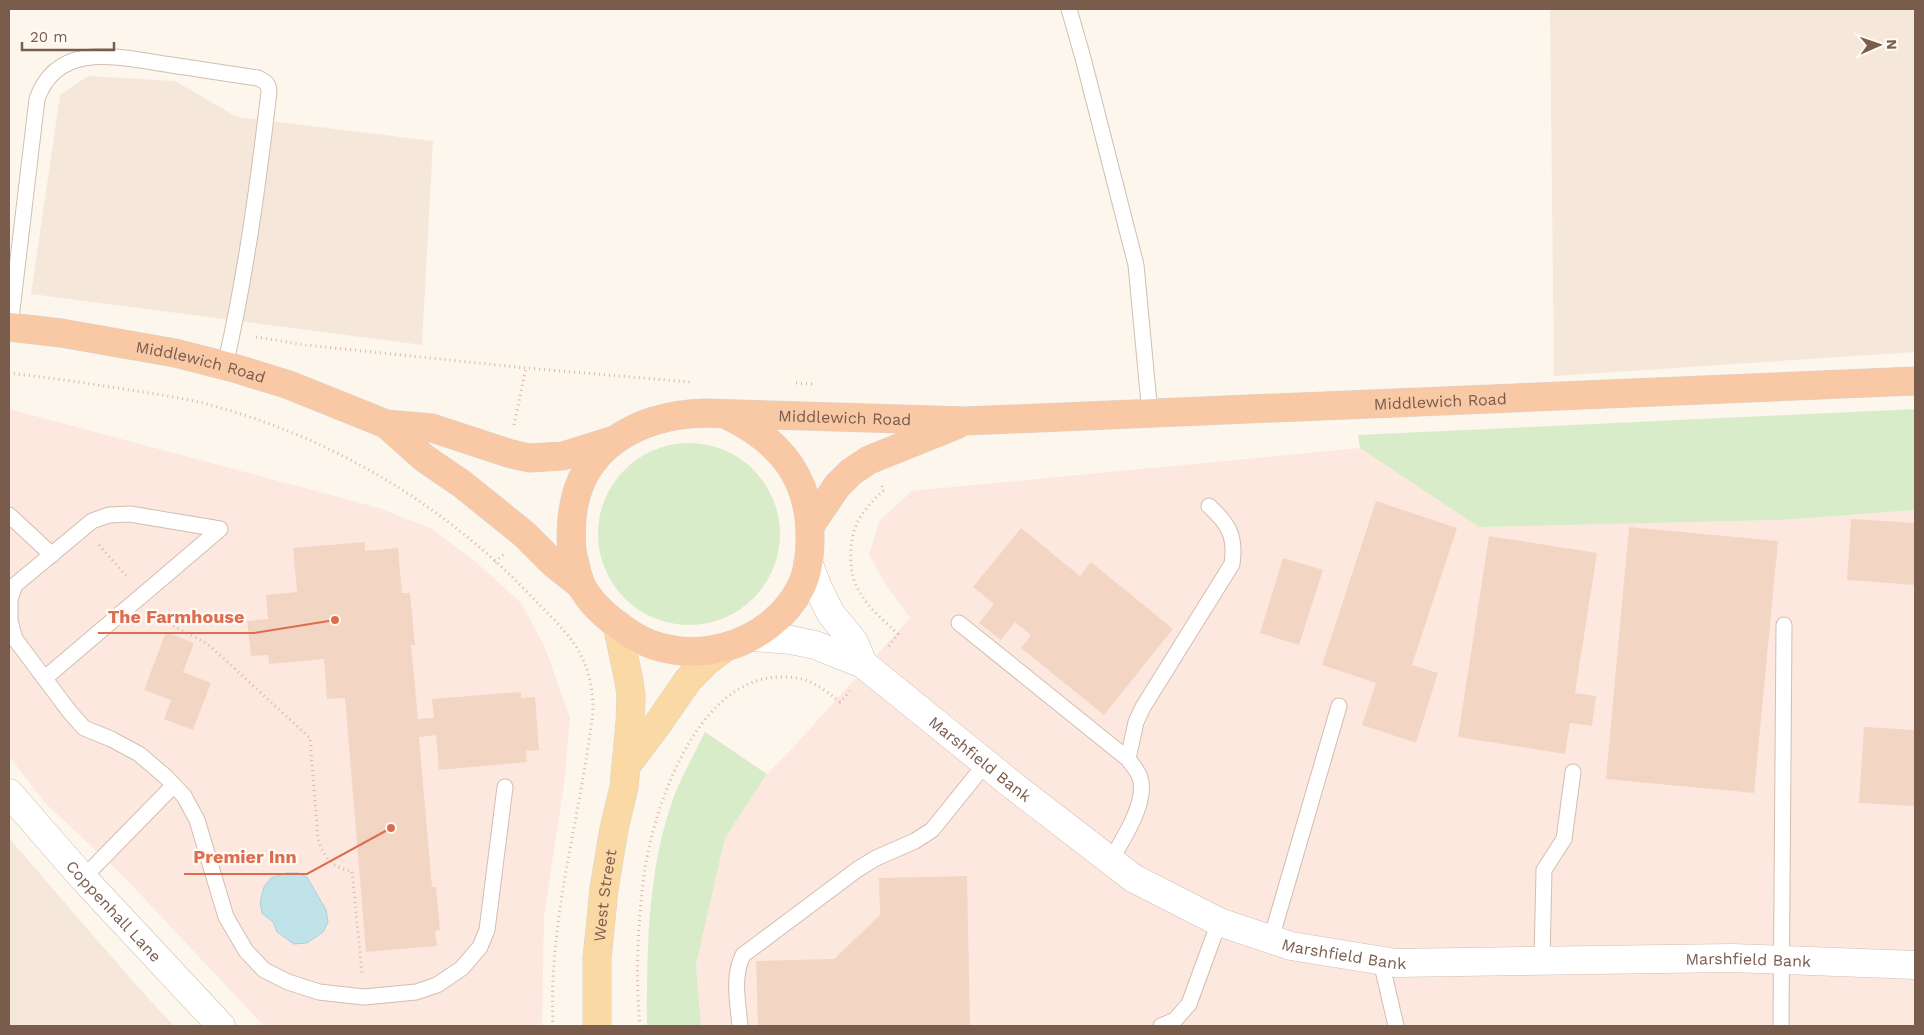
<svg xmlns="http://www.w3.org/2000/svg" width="1924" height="1035" font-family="'Work Sans',sans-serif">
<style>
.residential{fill:#f5e8da}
.commercial{fill:#fde8e0}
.green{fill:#d8ecc9}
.water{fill:#bfe3e8;stroke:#a5d3da}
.building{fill:#f3d5c3}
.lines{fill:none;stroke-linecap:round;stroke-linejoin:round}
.service-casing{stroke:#d1beb0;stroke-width:17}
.minor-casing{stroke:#d1beb0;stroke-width:29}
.primary-casing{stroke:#dad1cd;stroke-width:29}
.trunk-casing{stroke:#dad1cd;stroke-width:29}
.path{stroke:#d9b8a5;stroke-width:3;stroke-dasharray:1 4;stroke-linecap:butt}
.service{stroke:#fff;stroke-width:15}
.minor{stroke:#fff;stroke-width:28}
.primary{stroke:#fbd9a5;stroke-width:28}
.trunk{stroke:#f9c8a4;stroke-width:28}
.labels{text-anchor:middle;stroke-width:4.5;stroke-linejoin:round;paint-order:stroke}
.street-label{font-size:16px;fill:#7a5c4d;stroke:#fffaf3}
.leader{fill:none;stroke:#dc6d51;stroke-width:2}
.callout-dot{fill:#dc6d51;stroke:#fffaf3;stroke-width:2}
.callout-label{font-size:18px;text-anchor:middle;font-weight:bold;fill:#dc6d51;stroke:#fffaf3;stroke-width:4.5;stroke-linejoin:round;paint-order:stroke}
</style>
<rect width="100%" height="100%" fill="#fdf6ec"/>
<!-- residential -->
<path class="residential" d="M1550,9H1915V352L1554,376Z
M88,76L175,81L237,117L433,141L422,345L31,294L60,95Z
M9,838L136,985L174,1026H9Z"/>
<!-- commercial -->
<path class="commercial" d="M9,409L379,508L432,529L476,562L521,603L544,645L570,718L565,777L544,917L542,1026H264L121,874L45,803L9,756Z
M1360,448L1479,527L1781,520L1915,510V1026H701L696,965L725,838L767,774L788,753L910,618L886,585L869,555L879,521L912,491Z"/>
<!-- green -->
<path class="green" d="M1915,409V510L1781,520L1479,527L1360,448L1358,435Z
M598 534a91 91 0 1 1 182 0a91 91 0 1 1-182 0Z
M705,732L767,774L725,838L696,965L701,1026H647C647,953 647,878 670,808C678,782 693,757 705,732Z"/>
<!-- water -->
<path class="water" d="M286,873H298L307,877L326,910L328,922L323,932L307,943L294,944L277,932L273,922L262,913L260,902L264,887L271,878Z"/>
<!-- building -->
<path class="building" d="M1376,501L1457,528L1412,665L1438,673L1416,743L1362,725L1376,683L1322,665Z
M1851,519L1915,523V585L1847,580Z
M1629,527L1778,541L1754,793L1606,779Z
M1021,528L1080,576L1091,562L1173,629L1104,715L1021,648L1031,635L1015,622L1001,640L979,623L994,604L973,587Z
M1489,536L1597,553L1575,693L1596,696L1592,726L1570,723L1565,754L1458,737Z
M365,542V551L398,548L402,593H410L415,645H411L418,719L434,718L432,699L521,692V698L535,697L539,750L526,751L527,762L439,770L436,735L419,737L432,887H436L440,930L435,931L437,946L366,952L345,698L327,699L324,659L269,664L268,655L251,656L247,621L268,619L266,595L297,592L293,548Z
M1283,558L1323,570L1299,645L1260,633Z
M166,632L194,643L183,672L211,683L193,730L164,719L171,700L144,690Z
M1864,727L1915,730V806L1859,803Z
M967,876L970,1026H758L756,961L834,959L880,915L879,878Z"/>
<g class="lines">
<defs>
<path id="service" d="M1069,9L1083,58L1136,265L1150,414
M10,327L37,99C58,39 122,58 171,65C200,69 229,74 258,78C266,82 269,84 269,92C258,184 246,275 225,366
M9,515L52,555
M220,529L130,514L109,515L92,521L15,585L10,599V621L15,639L69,711L84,728L111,739L139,754L166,777L184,796L197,820L226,917L246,951L264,970L288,982L319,992L364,997L416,992L437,985L462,968L480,947L487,930L505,787
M959,623L1128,759C1131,763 1136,769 1139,775C1150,800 1122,840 1110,862
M45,678L220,529
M1128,759L1136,722L1143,707L1232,564C1236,537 1229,524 1209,506
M83,878L174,785
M1271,939L1339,706
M1381,961L1396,1026
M1542,961L1544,870L1564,839L1573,772
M740,1026C738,1002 732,977 743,955L858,869L876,858L915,841L932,830L986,763
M1161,1026L1175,1020L1189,1004L1219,922
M1781,1026L1784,625"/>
<g id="minor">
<path d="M808,562L818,588L831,614L854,642L863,664"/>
<path id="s1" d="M753,637L791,640L815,645L863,664L1015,787L1133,878L1219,922L1291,946L1396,963L1732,958L1915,965"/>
<path id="s2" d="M9,793L83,878L221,1026"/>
</g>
<g id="primary">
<path d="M626,766L657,725L688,680L706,662L726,647"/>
<path id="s3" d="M597,1026V959L604,889L614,829L624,787L630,723L631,696L629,681L617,624"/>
</g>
<g id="trunk">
<path id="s4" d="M9,327L61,333L175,353L234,368L289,385L386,424L432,428L508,453L529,458L563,456L611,441"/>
<path id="s5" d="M725,414C779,439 811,477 810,539C810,555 808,573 801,587C770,648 686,671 629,633C611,621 591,605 581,585C578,578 576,568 574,560C570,547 571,532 572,519C578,446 639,415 705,413L966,421L1915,381"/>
<path d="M386,424L424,458L462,484L524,534L553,563L581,585"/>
<path d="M810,526L837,486L851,472L869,460L956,425"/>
</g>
</defs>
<!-- service casing -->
<use href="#service" class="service-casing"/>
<!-- minor casing -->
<use href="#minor" class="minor-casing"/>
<!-- primary casing -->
<use href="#primary" class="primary-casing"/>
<!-- trunk casing -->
<use href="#trunk" class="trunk-casing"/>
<!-- path -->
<path class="path" d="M256,337L306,345L526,368L690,382
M9,373C51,378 94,384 136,391C162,395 189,399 214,406C331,438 441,503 525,590C564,631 593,650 593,711C581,816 548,919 553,1026
M796,383L812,384V386
M514,425L526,368
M882,486L884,490C861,511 849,528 851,561C851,570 853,579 857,587C866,606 883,620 898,634L888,647
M99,545L128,578
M495,562L504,554
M158,613C172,629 193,634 210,646L310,738L318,839C324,858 332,868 352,871L362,974
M640,1026C635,976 638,917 645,868C656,800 700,676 782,677C791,677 800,678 808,681C820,686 830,694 840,702L850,691"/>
<!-- service -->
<use href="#service" class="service"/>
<!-- minor -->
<use href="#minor" class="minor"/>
<!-- primary -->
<use href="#primary" class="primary"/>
<!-- trunk -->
<use href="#trunk" class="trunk"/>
</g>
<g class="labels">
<!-- street labels -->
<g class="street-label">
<text dy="6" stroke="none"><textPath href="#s4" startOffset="195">Middlewich Road</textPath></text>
<text dy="6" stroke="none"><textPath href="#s5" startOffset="1470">Middlewich Road</textPath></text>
<text dy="6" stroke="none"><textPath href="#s5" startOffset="874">Middlewich Road</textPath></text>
<text dy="6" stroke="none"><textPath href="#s1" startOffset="265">Marshfield Bank</textPath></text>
<text dy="6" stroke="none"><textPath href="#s3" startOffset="131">West Street</textPath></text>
<text dy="6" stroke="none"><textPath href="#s2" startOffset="158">Coppenhall Lane</textPath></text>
<text dy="6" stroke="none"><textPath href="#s1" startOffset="685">Marshfield Bank</textPath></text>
<text dy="6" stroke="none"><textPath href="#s1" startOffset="1090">Marshfield Bank</textPath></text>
</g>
</g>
<!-- callouts -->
<path class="leader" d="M335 620L254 633H98M391 828L307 874H184"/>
<g class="callout-dot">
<circle cx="335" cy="620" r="5"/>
<circle cx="391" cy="828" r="5"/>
</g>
<g class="callout-label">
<text x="176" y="623">The Farmhouse</text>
<text x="245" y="863">Premier Inn</text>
</g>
<!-- border -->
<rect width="1924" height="1035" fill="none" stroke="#7a5c4d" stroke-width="20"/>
<!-- north arrow -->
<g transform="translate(1879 45) rotate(88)" stroke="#fffaf3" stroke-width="4" paint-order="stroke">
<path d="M0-4L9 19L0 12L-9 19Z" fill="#7a5c4d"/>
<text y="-8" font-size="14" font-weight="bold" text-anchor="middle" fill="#7a5c4d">N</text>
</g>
<!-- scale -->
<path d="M22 42v8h92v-8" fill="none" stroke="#7a5c4d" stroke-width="2.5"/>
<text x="30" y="42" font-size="15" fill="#7a5c4d" stroke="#fffaf3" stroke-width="4" paint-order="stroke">20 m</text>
</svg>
